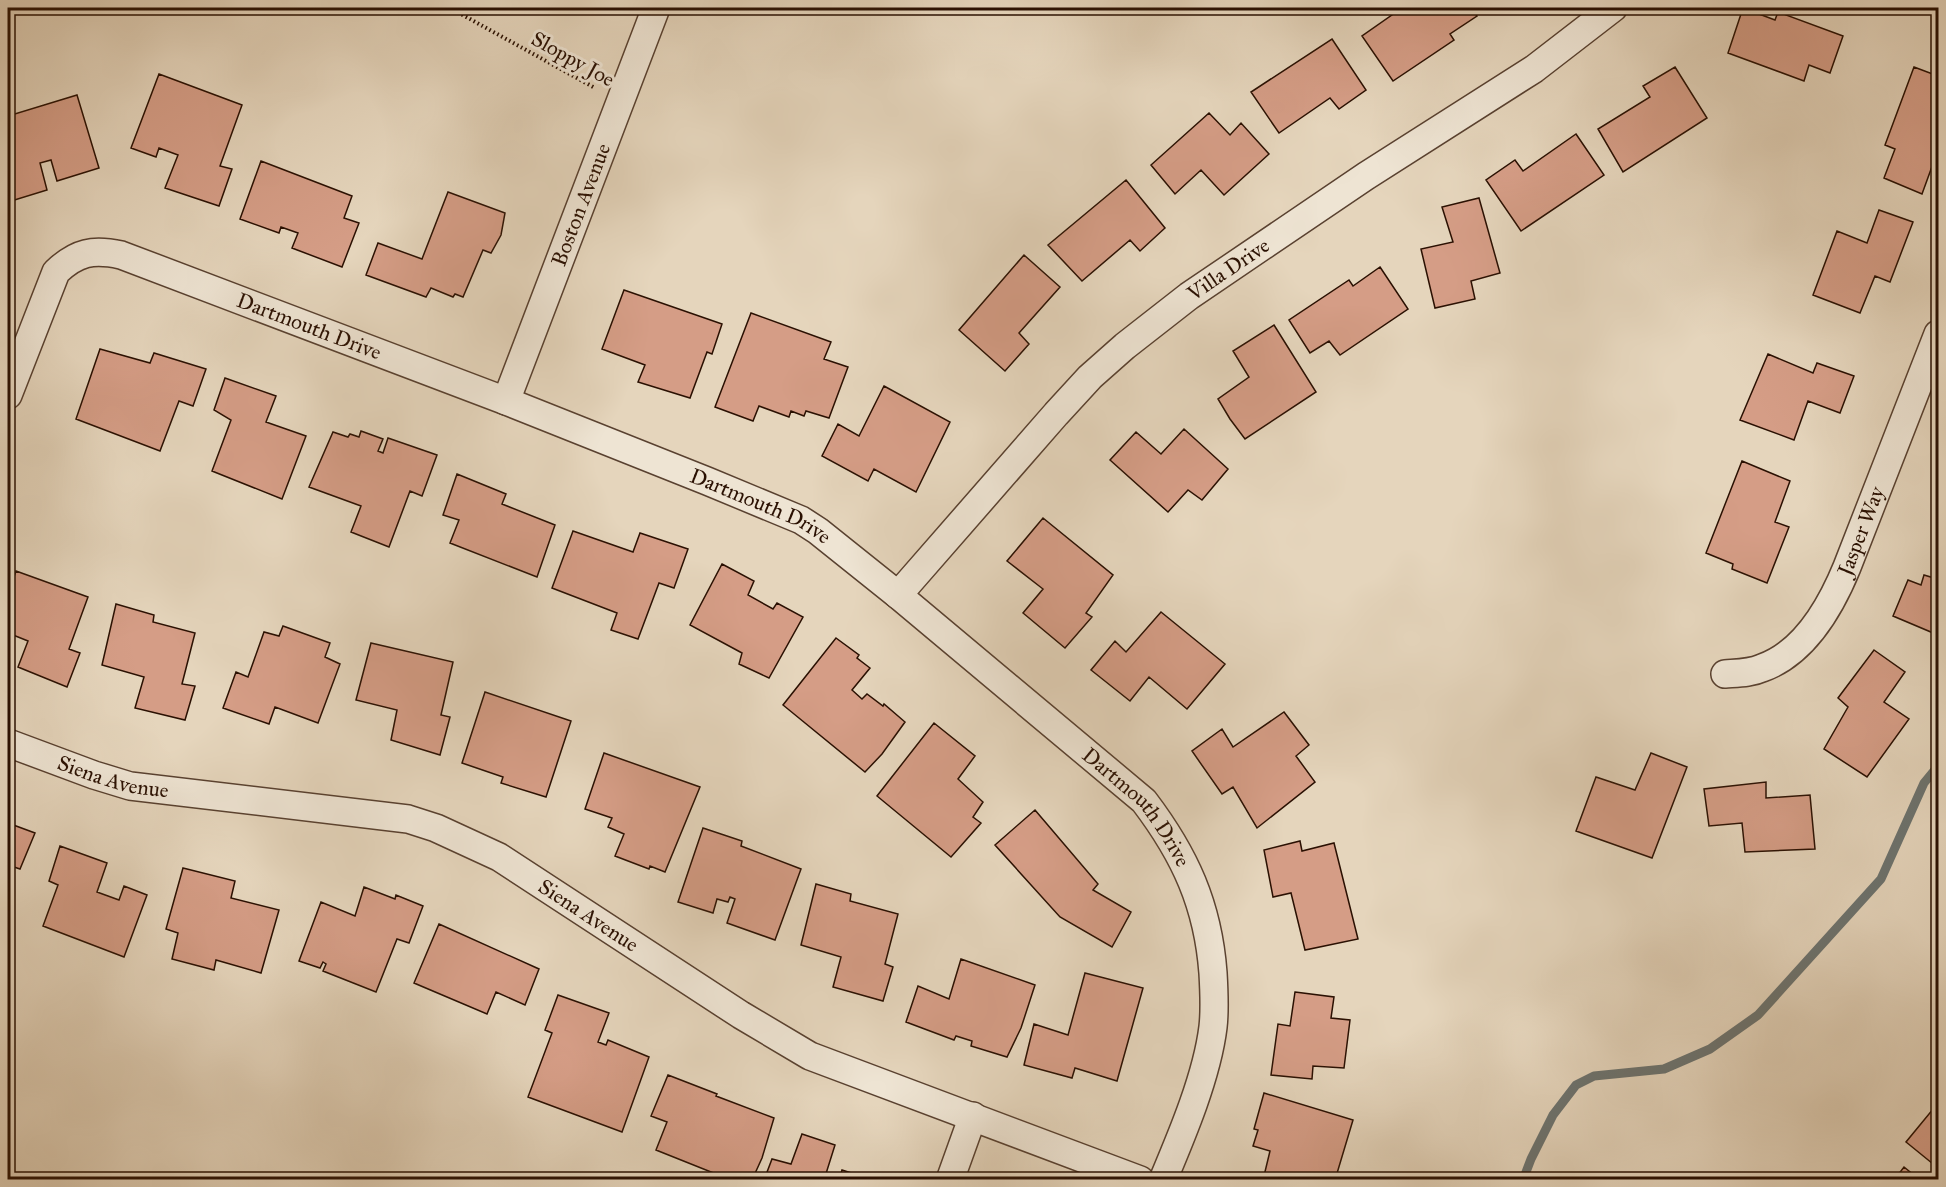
<svg xmlns="http://www.w3.org/2000/svg" width="1946" height="1187" font-family="'IM FELL Great Primer',serif">
<style>
.lines{fill:none;stroke-linecap:round;stroke-linejoin:round}
.stream{stroke:#6d7470;stroke-width:9}
.building{fill:#d59d86;stroke:#2a1002;stroke-width:1.5}
.minor-casing{stroke:#594130;stroke-width:30}
.path{stroke:#2a1002;stroke-width:4;stroke-dasharray:1.5 3;stroke-linecap:butt}
.minor{stroke:#eee4d3;stroke-width:27}
.labels{text-anchor:middle;stroke-width:6;stroke-linejoin:round;paint-order:stroke}
.street-label{font-size:21px;fill:#2a1002;stroke:#eee4d3}
</style>
<rect width="100%" height="100%" fill="#e5d5bc"/>
<filter id="stains"><feTurbulence type="fractalNoise" baseFrequency=".00333" numOctaves="4"/><feColorMatrix values="0 0 0 0 .2 0 0 0 0 .09 0 0 0 0 .02 0 0 0 .5 -.17"/></filter>
<radialGradient id="worn" r=".72"><stop offset=".6" stop-color="#630" stop-opacity="0"/><stop offset="1" stop-color="#630" stop-opacity=".3"/></radialGradient>
<g class="lines">
<!-- stream -->
<path class="stream" d="M1523,1180L1531,1159L1553,1115L1576,1085L1594,1076L1664,1069L1710,1049L1758,1015L1881,879L1924,783L1938,766"/>
</g>
<!-- building -->
<path class="building" d="M1402,8H1472L1477,16L1450,34L1454,40L1393,81L1362,36Z
M1743,8L1775,20L1778,12L1843,36L1830,73L1809,65L1804,81L1728,53Z
M1332,39L1366,90L1339,109L1330,98L1279,133L1251,92Z
M1675,67L1707,118L1623,172L1598,129L1650,97L1643,86Z
M1914,67L1938,76V150L1922,194L1884,178L1895,149L1885,145Z
M159,74L242,105L220,166L232,169L219,206L165,188L178,155L159,148L156,157L131,148Z
M77,95L99,168L57,181L51,160L40,163L47,190L8,202V116Z
M1209,113L1230,135L1241,123L1269,154L1224,195L1201,170L1175,194L1151,165Z
M1576,134L1604,175L1521,231L1486,180L1515,160L1523,171Z
M261,161L352,196L344,218L359,223L342,267L292,248L298,233L281,227L279,233L240,219Z
M1126,180L1165,228L1140,251L1130,240L1082,281L1048,245Z
M448,192L505,213L501,235L491,253L483,250L463,297L455,294L453,297L431,288L426,297L366,275L378,243L422,259Z
M1479,198L1500,273L1471,281L1475,299L1435,308L1421,249L1453,242L1442,207Z
M1879,210L1913,222L1890,282L1875,276L1860,313L1813,295L1837,231L1867,243Z
M1024,255L1060,287L1019,333L1029,344L1005,371L959,330Z
M1380,267L1408,309L1340,355L1329,341L1310,353L1289,320L1349,280L1353,286Z
M624,290L722,324L712,354L707,352L690,398L638,382L645,365L602,349Z
M751,313L831,342L824,359L848,367L829,418L806,411L804,416L791,411L789,417L759,406L753,421L715,407Z
M1274,325L1316,392L1245,439L1230,419L1218,399L1249,377L1233,351Z
M100,349L150,363L154,353L206,369L193,406L179,401L160,451L76,419Z
M1768,354L1813,373L1817,363L1854,376L1840,413L1808,401L1794,440L1740,420Z
M225,378L276,396L266,422L306,436L282,499L212,471L231,420L214,410Z
M884,386L950,422L916,492L874,469L868,481L822,456L838,424L859,436Z
M1184,429L1228,469L1202,500L1188,490L1168,512L1110,460L1136,432L1161,454Z
M361,431L383,439L378,451L383,453L388,438L437,455L422,496L410,491L389,547L351,532L361,506L309,487L333,432L348,437L350,434L359,437Z
M1742,461L1790,481L1775,522L1789,527L1767,583L1732,569L1733,564L1706,553Z
M457,474L506,494L502,504L555,525L537,577L450,543L459,520L443,515Z
M1043,518L1113,575L1086,613L1092,617L1065,648L1023,613L1043,589L1007,561Z
M573,531L633,552L640,533L688,549L674,588L659,583L638,639L611,630L617,613L552,588Z
M722,564L754,581L748,595L773,609L777,603L803,617L769,678L739,664L742,653L690,625Z
M1938,568V635L1893,616L1908,580L1921,585L1924,575L1934,578Z
M16,571L88,597L69,649L80,653L67,687L18,667L28,641L8,633V594Z
M116,604L154,615L153,622L195,633L182,684L195,686L185,720L135,708L144,677L102,665Z
M1161,612L1225,664L1187,709L1149,677L1130,701L1091,670L1115,641L1126,652Z
M283,626L330,643L325,657L340,664L318,723L275,707L269,724L223,708L236,672L248,677L264,632L279,636Z
M836,638L859,655L857,658L870,668L852,690L862,699L867,694L883,706L884,704L905,722L882,754L865,772L783,705Z
M371,643L453,662L441,715L450,717L440,755L391,740L397,710L356,700Z
M1874,650L1905,672L1884,702L1909,719L1867,777L1824,749L1848,707L1838,698Z
M485,692L571,721L546,797L501,783L503,777L462,763Z
M1284,712L1309,745L1296,756L1315,782L1257,828L1233,787L1222,794L1192,751L1222,729L1233,747Z
M934,723L975,756L958,779L983,802L973,817L981,823L951,857L877,796Z
M604,753L700,787L665,872L650,866L649,869L615,856L624,834L608,827L612,818L585,809Z
M1651,753L1687,767L1652,858L1576,831L1596,777L1635,790Z
M1766,782V798L1810,795L1815,849L1745,852L1742,823L1709,826L1704,789Z
M1035,810L1098,884L1093,890L1131,912L1112,947L1060,917L995,845Z
M8,823L35,833L20,869L8,865Z
M703,828L742,841L741,846L801,869L775,940L727,923L735,899L730,897L728,902L717,899L713,913L678,902Z
M1300,841L1302,851L1334,843L1358,939L1305,950L1291,893L1273,897L1264,850Z
M60,846L107,863L97,892L119,900L124,886L147,895L124,957L43,926L58,885L49,881Z
M183,868L235,881L231,898L279,910L261,973L216,960L214,970L172,959L178,933L166,929Z
M816,884L851,894L850,901L898,914L885,964L893,967L883,1001L833,987L841,957L801,945Z
M364,887L395,899L396,895L423,906L409,943L397,939L376,992L323,971L326,964L323,962L320,968L299,961L321,902L355,916Z
M439,924L539,969L525,1005L496,992L487,1014L414,983Z
M961,959L1035,985L1021,1028L1007,1057L971,1046L972,1041L956,1036L954,1040L906,1022L918,986L949,999Z
M1085,973L1143,988L1117,1081L1075,1068L1072,1078L1024,1065L1034,1024L1068,1035Z
M1295,992L1334,997L1331,1018L1350,1020L1344,1068L1313,1066L1312,1079L1271,1075L1278,1024L1290,1026Z
M558,995L609,1013L598,1042L606,1045L608,1040L649,1057L622,1132L528,1097L552,1033L545,1030Z
M668,1075L717,1094L716,1096L774,1118L762,1158L752,1180H731L656,1150L667,1122L651,1116Z
M1264,1093L1353,1120L1335,1180H1263L1270,1151L1253,1146L1258,1130L1254,1129Z
M1938,1103V1168L1906,1142Z
M802,1134L835,1145L824,1180H764L772,1159L791,1164Z
M1904,1167L1920,1180H1894Z
M842,1170L867,1178L839,1180Z"/>
<g class="lines">
<defs>
<g id="minor">
<path id="s1" d="M8,395L56,272C77,252 93,249 121,255L506,401L707,481L801,520L818,531L898,595L1144,801C1185,855 1208,905 1213,973C1214,990 1215,1010 1213,1027C1207,1076 1182,1135 1163,1180"/>
<path id="s2" d="M506,401L656,8"/>
<path id="s3" d="M898,595L1056,414L1090,377L1125,346L1189,296L1366,176L1534,69L1613,8"/>
<path id="s4" d="M1725,674C1738,673 1751,673 1762,668C1805,653 1831,606 1847,567L1938,334"/>
<path id="s5" d="M8,743L94,775L130,786L408,819L436,828L499,857L741,1015L810,1056L1140,1180"/>
<path d="M950,1180L973,1116"/>
</g>
</defs>
<!-- minor casing -->
<use href="#minor" class="minor-casing"/>
<!-- path -->
<path class="path" d="M450,8L595,88"/>
<!-- minor -->
<use href="#minor" class="minor"/>
</g>
<g class="labels">
<!-- street labels -->
<g class="street-label">
<text transform="translate(573 59) rotate(29)" y="7">Sloppy Joe</text>
<text dy="7" stroke="none"><textPath href="#s2" startOffset="210">Boston Avenue</textPath></text>
<text dy="7" stroke="none"><textPath href="#s3" startOffset="466">Villa Drive</textPath></text>
<text dy="7" stroke="none"><textPath href="#s1" startOffset="404">Dartmouth Drive</textPath></text>
<text dy="7" stroke="none"><textPath href="#s1" startOffset="890">Dartmouth Drive</textPath></text>
<text dy="7" stroke="none"><textPath href="#s4" startOffset="212">Jasper Way</textPath></text>
<text dy="7" stroke="none"><textPath href="#s5" startOffset="111">Siena Avenue</textPath></text>
<text dy="7" stroke="none"><textPath href="#s1" startOffset="1376">Dartmouth Drive</textPath></text>
<text dy="7" stroke="none"><textPath href="#s5" startOffset="615">Siena Avenue</textPath></text>
</g>
</g>
<!-- margin -->
<rect width="1946" height="1187" fill="none" stroke="#e5d5bc" stroke-width="30"/>
<rect x="9" y="9" width="1928" height="1169" fill="none" stroke="#2a1002" stroke-width="3"/>
<rect x="15" y="15" width="1916" height="1157" fill="none" stroke="#2a1002" stroke-width="1.5"/>
<rect width="100%" height="100%" filter="url(#stains)"/>
<rect width="100%" height="100%" fill="url(#worn)"/>
</svg>
